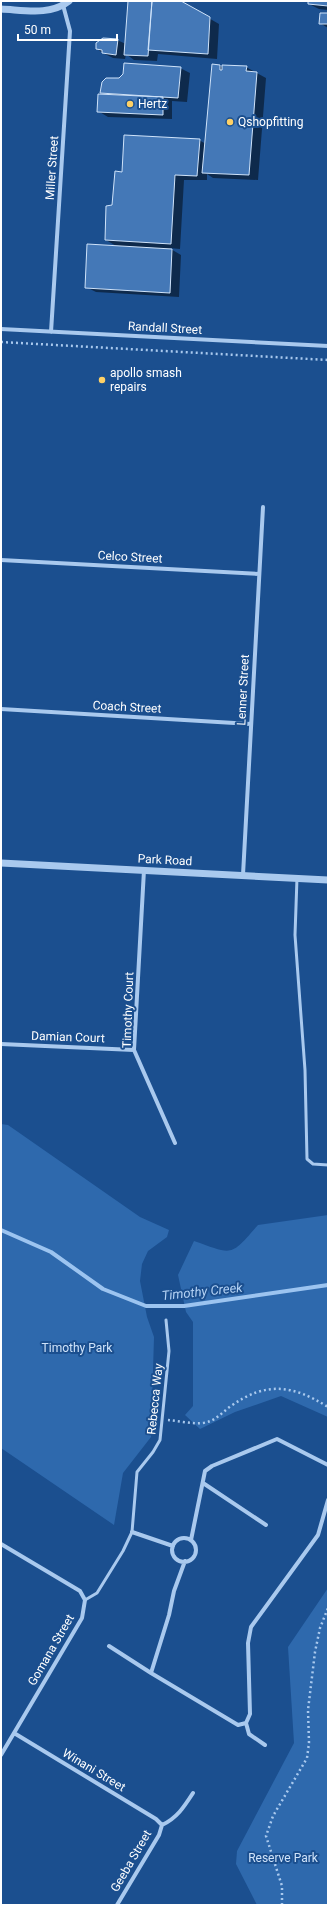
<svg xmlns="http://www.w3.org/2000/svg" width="329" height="1906" font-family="Roboto,sans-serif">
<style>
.green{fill:#2e69ad}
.shadow{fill:#0007}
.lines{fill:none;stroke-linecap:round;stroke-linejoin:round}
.stream{stroke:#9cc4f0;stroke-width:4}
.building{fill:#4478b7;stroke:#cfe3fa}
.path{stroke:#a9c9ee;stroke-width:2.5;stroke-dasharray:2 3;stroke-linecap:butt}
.service{stroke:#a9c9ee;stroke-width:3}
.minor{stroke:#a9c9ee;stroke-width:4}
.tertiary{stroke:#a9c9ee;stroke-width:7}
.poi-dot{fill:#ffd166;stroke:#1b4f8f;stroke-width:1.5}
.labels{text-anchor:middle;stroke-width:4;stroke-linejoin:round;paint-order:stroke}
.poi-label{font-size:12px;fill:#fff;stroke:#1b4f8f;text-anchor:start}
.street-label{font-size:12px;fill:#fff;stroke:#1b4f8f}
.park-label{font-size:12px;fill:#cfe3fa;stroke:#1b4f8f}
.water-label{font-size:13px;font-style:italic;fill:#b5d3f5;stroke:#1b4f8f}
</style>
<rect width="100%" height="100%" fill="#1b4f8f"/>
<!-- green -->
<path class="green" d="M1,1124L8,1125L140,1217L169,1230L167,1237L148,1251L142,1264L140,1281L147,1317L154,1337L151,1437L123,1473L114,1525L1,1448Z
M328,1215V1417L281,1396L235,1412L200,1429L185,1415L193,1406V1322L186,1312L178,1275L194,1241C234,1255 230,1257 258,1225Z
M328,1588V1905H257L236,1864L237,1851L294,1743L288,1647Z"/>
<!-- shadow -->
<path class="shadow" d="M129,1H179L219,24L217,59L158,54L157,61L134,60L126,54L125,59L113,58L103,53L97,49L117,40L126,44Z
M309,1H328V10L319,9L309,4Z
M328,14V28L320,23Z
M220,66L223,68L246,67L266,78L258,180L213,178L207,174V180H184L180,249L169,248L181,255L179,297L96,292L86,287L118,247L106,240L113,206L123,173L199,140L206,144Z
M180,68L190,73L187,102L172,101V119L108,117L98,111L107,95L102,92L124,75Z"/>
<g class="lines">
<!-- stream -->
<path class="stream" d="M1,1230L51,1252L103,1289L146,1306H184L328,1285"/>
</g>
<!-- building -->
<path class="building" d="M128,1H152L148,56L124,55Z
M152,1H181L210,17L208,54L148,50Z
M308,1H328V6L308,4Z
M320,13H328V24H319Z
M103,38L118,39L116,55L102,53V50L96,49V43Z
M124,63L181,67L178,98L100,93L102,82L106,78H119L123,74Z
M212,64L220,65V70H222V65L247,66L246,71L257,72L249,175L202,173Z
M98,94L163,97V115L97,112Z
M124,135L200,139L197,176L175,175L171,244L105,240L106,206L112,205L115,171L122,172Z
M87,244L172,249L170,293L85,288Z"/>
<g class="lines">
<!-- path -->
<path class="path" d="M1,342L328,360
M168,1420C179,1421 192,1424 202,1423C215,1422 221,1413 231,1406C266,1381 293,1385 328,1407
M282,1905V1886L266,1836L273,1816L307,1758L309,1743L308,1710L315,1652L320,1628L328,1608"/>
<!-- service -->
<path class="service" d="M297,878L295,935L305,1070L307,1159L313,1164L328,1165
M85,1600L97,1593L123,1551L132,1532L137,1472L153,1452L160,1440L169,1351L166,1320"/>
<!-- minor -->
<path class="minor" d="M1,329L328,346
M51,332L70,31L63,5
M1,560L259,574
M1,709L251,724
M144,870L134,1050L175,1143
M243,875L263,507
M1,1044L134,1050
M203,1483L266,1525
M132,1532L173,1546
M172 1550a12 12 0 1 1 24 0a12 12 0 1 1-24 0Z
M191,1540L205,1471L212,1466L277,1439L328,1465
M1,1544L80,1591L85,1600L82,1618L1,1755
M185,1561L174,1591L169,1615L151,1673L238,1725L246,1723L250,1714L248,1643L251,1627L318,1535L328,1500
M109,1646L151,1673
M246,1723L249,1734L265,1745
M14,1733L156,1819L162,1825
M162,1825C177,1818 184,1807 193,1793
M117,1905L159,1835L162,1825"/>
<!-- tertiary -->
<path class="tertiary" d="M1,9C24,10 50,16 69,1
M1,863L328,880"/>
</g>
<!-- markers -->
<g class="poi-dot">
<circle cx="130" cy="104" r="4"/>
<circle cx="230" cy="122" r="4"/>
<circle cx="102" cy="380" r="4"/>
</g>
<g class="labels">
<!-- poi labels -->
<g class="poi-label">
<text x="138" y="108">Hertz</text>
<text x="238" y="126">Qshopfitting</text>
<text x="110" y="377">apollo smash<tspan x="110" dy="14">repairs</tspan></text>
</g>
<!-- street labels -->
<g class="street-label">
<text transform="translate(52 168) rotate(-86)" y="4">Miller Street</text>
<text transform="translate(165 328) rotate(3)" y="4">Randall Street</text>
<text transform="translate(130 557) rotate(3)" y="4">Celco Street</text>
<text transform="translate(243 690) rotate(-87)" y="4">Lenner Street</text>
<text transform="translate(127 707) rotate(3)" y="4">Coach Street</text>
<text transform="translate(165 860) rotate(3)" y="4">Park Road</text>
<text transform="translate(128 1010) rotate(-88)" y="4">Timothy Court</text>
<text transform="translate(68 1037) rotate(2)" y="4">Damian Court</text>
<text transform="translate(155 1399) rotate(-84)" y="4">Rebecca Way</text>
<text transform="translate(51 1650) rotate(-60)" y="4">Gomana Street</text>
<text transform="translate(94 1770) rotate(31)" y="4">Winani Street</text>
<text transform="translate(131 1861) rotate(-60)" y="4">Geeba Street</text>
</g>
<!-- park labels -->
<g class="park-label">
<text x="77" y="1352">Timothy Park</text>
<text x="283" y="1862">Reserve Park</text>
</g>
<!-- water labels -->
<g class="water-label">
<text transform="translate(202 1291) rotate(-6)" y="5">Timothy Creek</text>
</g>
</g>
<!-- border -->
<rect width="329" height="1906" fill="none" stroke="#ffffff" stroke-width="4"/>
<!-- scale -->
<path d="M18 34v6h99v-6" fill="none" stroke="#ffffff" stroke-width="2"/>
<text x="24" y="34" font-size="12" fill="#ffffff" stroke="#1b4f8f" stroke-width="3" paint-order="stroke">50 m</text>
</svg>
